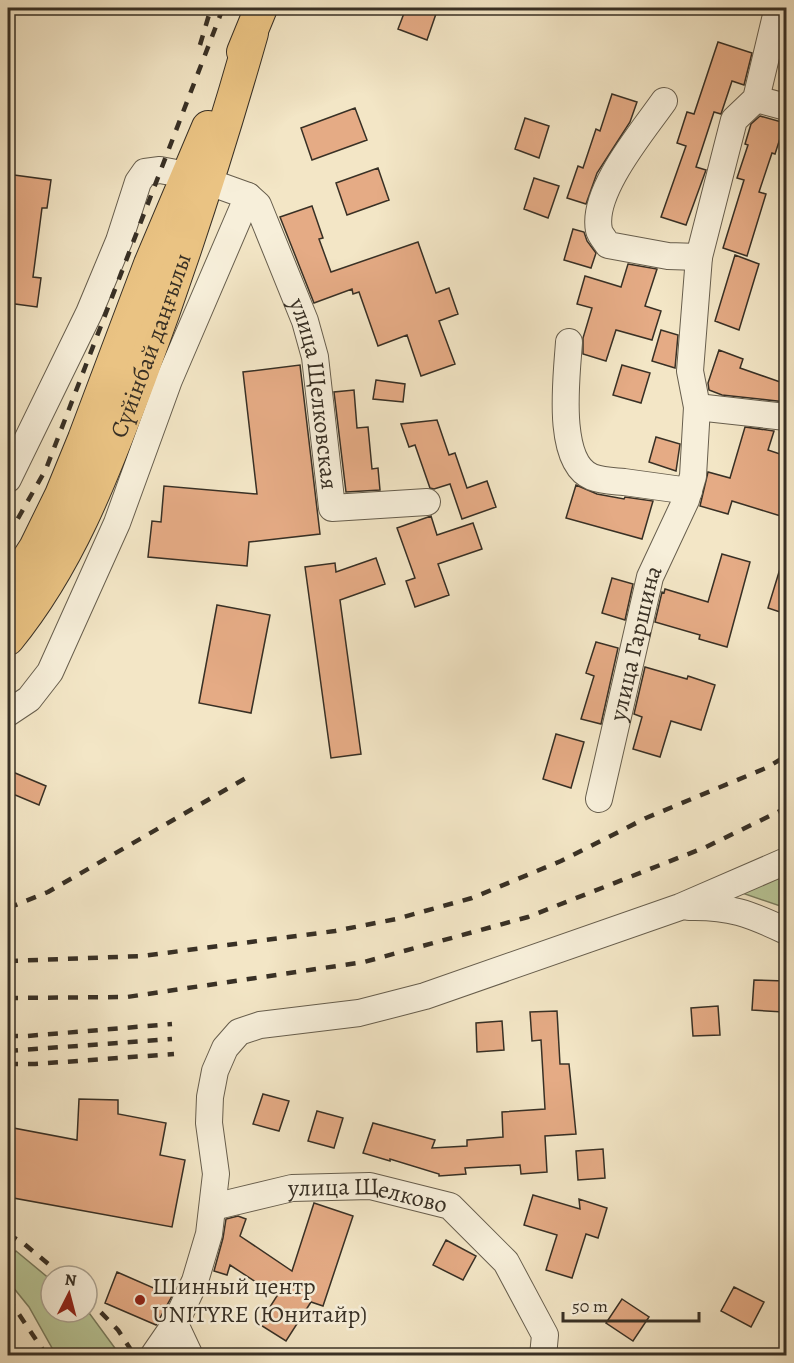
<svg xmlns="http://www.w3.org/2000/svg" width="794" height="1363" font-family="Alegreya,serif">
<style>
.green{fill:#b8c697;stroke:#787b5e;stroke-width:1.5}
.building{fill:#e5ab85;stroke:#383025;stroke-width:1.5}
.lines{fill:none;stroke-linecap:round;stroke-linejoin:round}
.minor-casing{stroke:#675e4d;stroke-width:28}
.major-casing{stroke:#383025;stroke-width:34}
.minor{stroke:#f7efda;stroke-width:26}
.major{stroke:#eac383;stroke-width:32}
.rail{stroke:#383025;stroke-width:4.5;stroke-dasharray:10 10;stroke-linecap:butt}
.poi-dot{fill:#8f2418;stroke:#f7efda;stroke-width:2}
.labels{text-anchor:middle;stroke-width:5;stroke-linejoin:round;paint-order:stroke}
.street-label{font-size:24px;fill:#383025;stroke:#f7efda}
.poi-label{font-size:24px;fill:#383025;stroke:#f7efda;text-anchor:start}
</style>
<rect width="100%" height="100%" fill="#f3e6c6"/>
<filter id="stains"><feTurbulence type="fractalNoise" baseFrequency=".00333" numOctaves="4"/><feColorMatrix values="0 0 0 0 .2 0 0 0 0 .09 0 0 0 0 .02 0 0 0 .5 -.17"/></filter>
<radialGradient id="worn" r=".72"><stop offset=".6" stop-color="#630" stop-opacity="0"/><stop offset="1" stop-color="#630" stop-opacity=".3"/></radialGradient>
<!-- green -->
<path class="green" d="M786,869V908L739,892Z
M16,1251L51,1280V1312H87V1310L120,1355H56L29,1307L8,1281V1259Z"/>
<!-- building -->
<path class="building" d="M406,8H438L427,40L398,29Z
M718,42L752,53L744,85L732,81L721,114L714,112L696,167L706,170L686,225L661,217L686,146L677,143L687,112L694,114Z
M612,94L637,102L630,122L597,173L586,204L567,198L578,166L583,168L596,129L600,131Z
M355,108L367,140L312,160L301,128Z
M760,116L785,123L775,154L772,153L759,192L766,194L747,256L723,248L744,180L737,178L748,145L745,144L751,124Z
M525,118L549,126L539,158L515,149Z
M378,168L389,200L347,215L336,183Z
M14,175L51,180L47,208H42L33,277L41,278L37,307L8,303V225Z
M534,178L559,186L548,218L524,209Z
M312,206L323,238L319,239L331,272L418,242L436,293L449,288L458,314L439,321L455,364L421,376L407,335L378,346L359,292L353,294L352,289L314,303L280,217Z
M573,229L584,232L587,241L596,253L591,268L564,260Z
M735,255L759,264L739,330L715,321Z
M628,264L657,269L645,306L661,311L652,340L616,330L606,361L583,354V338L592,308L577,304L585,276L621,287Z
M661,330L678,335L675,368L652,361Z
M719,350L743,359L740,368L786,384V402L722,395L709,390L708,383Z
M300,365L320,534L249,542L247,566L148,557L152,521L161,522L164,486L257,494L243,372Z
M622,365L650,373L641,403L613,395Z
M376,380L405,384L403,402L373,399Z
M354,390L357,428L368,427L372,469L378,468L380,490L346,492L334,392Z
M437,420L449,455L455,453L467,488L487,481L496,507L462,519L450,484L434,489L430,488L415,445L409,447L401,424Z
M745,427L774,431L768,450L786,456V509L784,517L732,501L728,514L700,506L708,472L730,478Z
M656,437L680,444L676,471L649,462Z
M576,485L597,494L624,499L625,497L653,501L642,539L566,518Z
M431,516L437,535L473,523L482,549L438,564L449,595L415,607L406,581L415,578L397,528Z
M722,554L750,562L727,647L699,639L700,635L655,622L662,592L664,593L665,589L708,602Z
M376,558L385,584L340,600L361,754L331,758L305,567L335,563L336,572Z
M783,559L786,560V614L768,608Z
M612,578L633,584L625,620L602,613Z
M217,605L270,615L251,713L199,703Z
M596,642L618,648L601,724L581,719L594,676L586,673Z
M645,667L687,679L688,676L715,685L701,730L671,721L660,757L633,749L642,717L634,714Z
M556,734L584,742L571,788L543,779Z
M8,770L46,786L39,805L8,792Z
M754,980L785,981L783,1012L752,1010Z
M718,1006L720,1035L693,1036L691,1008Z
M557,1011L560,1064H569L576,1134L545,1136L547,1172L521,1174L520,1165L465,1168L466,1174L439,1176V1174L390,1159V1161L363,1153L373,1123L435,1140L432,1148L467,1146V1140L503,1137L502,1112L545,1109L541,1040L532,1041L530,1012Z
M502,1021L504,1050L477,1052L476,1023Z
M263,1094L289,1101L279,1131L253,1124Z
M79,1099L118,1100V1114L166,1123L160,1155L185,1160L172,1227L8,1197V1127L77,1140Z
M317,1111L343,1118L334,1148L308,1141Z
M603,1149L605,1178L578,1180L576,1151Z
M533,1195L580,1209L579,1199L607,1208L598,1238L586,1234L572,1278L546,1270L557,1235L524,1225Z
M314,1203L353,1216L323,1306L311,1302L286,1341L259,1324L277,1296L230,1265L227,1275L214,1271L223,1238L226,1219L238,1216L246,1219L240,1236L292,1271Z
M446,1240L476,1256L463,1280L433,1265Z
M117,1272L172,1296L156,1325L105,1303Z
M734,1287L764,1302L751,1327L721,1311Z
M622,1299L649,1317L633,1341L606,1323Z"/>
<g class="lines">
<defs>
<g id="minor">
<path d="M756,99L786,107"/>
<path d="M664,101C643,131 591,192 599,230C600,235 605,240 608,245L668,256L699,257"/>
<path id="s1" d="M248,196L258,205L305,321L315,357L332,508L427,502"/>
<path d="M569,342C567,374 555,462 592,477C602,481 614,481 624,482C646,485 667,488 689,491"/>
<path d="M697,407L786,417"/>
<path d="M8,479L89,313L119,241L138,182L145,172L160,170L187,175"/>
<path d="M8,713L29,699L50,672L117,523L169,380L248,196L209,182"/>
<path id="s2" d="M599,799L650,577L686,500L693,476L697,407L690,371L699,257L734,120L756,99L777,11"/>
<path d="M689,907C730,906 750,914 786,931"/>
<path id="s3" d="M213,1207L292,1188L370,1186L450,1206L506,1262L545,1335L543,1356"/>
<path d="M175,1324L190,1356"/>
<path d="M153,1356L175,1324L195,1281L209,1234L216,1174L209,1123L210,1097L215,1071L225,1048L239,1032L260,1025L359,1013L425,996L680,907L786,861"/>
</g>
<g id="major">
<path d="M243,52L261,8"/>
<path d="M8,590L35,548L61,495L84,439L150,264L208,127"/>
<path id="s4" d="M8,639C71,562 105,469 140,377C182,264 219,149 252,33"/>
</g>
</defs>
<!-- minor casing -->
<use href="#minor" class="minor-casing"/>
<!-- major casing -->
<use href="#major" class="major-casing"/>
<!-- minor -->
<use href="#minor" class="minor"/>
<!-- major -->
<use href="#major" class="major"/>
<!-- rail -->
<path class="rail" d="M200,45L211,8
M8,536L46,469L223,8
M8,908L48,892L246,778
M8,961L142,956L335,931L396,919L472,898L561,861L646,818L766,768L786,756
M8,998L127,997L364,962L528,917L706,847L786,808
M8,1036H27L172,1024
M8,1051L172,1039
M8,1064H35L174,1054
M8,1234L23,1243L63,1276
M8,1298L47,1356
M87,1298L118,1330L135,1356"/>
</g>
<!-- markers -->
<circle class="poi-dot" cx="140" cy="1300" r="6"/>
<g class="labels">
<!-- street labels -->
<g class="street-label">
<text dy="8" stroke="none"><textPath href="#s4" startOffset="328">Сүйінбай даңғылы</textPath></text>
<text dy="8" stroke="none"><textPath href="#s1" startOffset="212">улица Щелковская</textPath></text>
<text dy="8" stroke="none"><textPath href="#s2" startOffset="160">улица Гаршина</textPath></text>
<text dy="8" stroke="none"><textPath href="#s3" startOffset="158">улица Щелково</textPath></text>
</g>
<!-- poi labels -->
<g class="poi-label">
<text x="152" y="1294">Шинный центр<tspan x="152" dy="28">UNITYRE (Юнитайр)</tspan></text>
</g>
</g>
<!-- margin -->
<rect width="794" height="1363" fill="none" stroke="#f3e6c6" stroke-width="30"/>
<rect x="9" y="9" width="776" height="1345" fill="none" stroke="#383025" stroke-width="3"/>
<rect x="15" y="15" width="764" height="1333" fill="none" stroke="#383025" stroke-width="1.5"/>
<!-- north arrow -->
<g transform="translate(69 1294) rotate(6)"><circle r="28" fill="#f7efda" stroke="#aba392" stroke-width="1.5"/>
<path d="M0-4.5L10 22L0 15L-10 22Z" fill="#8f2418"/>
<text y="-9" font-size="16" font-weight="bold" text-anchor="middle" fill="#383025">N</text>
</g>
<!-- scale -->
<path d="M563 1312v9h136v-9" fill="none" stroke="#383025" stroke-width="3"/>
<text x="572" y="1312" font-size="18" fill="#383025" stroke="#f7efda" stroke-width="4.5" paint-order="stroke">50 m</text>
<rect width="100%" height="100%" filter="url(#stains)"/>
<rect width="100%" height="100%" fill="url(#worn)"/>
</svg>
